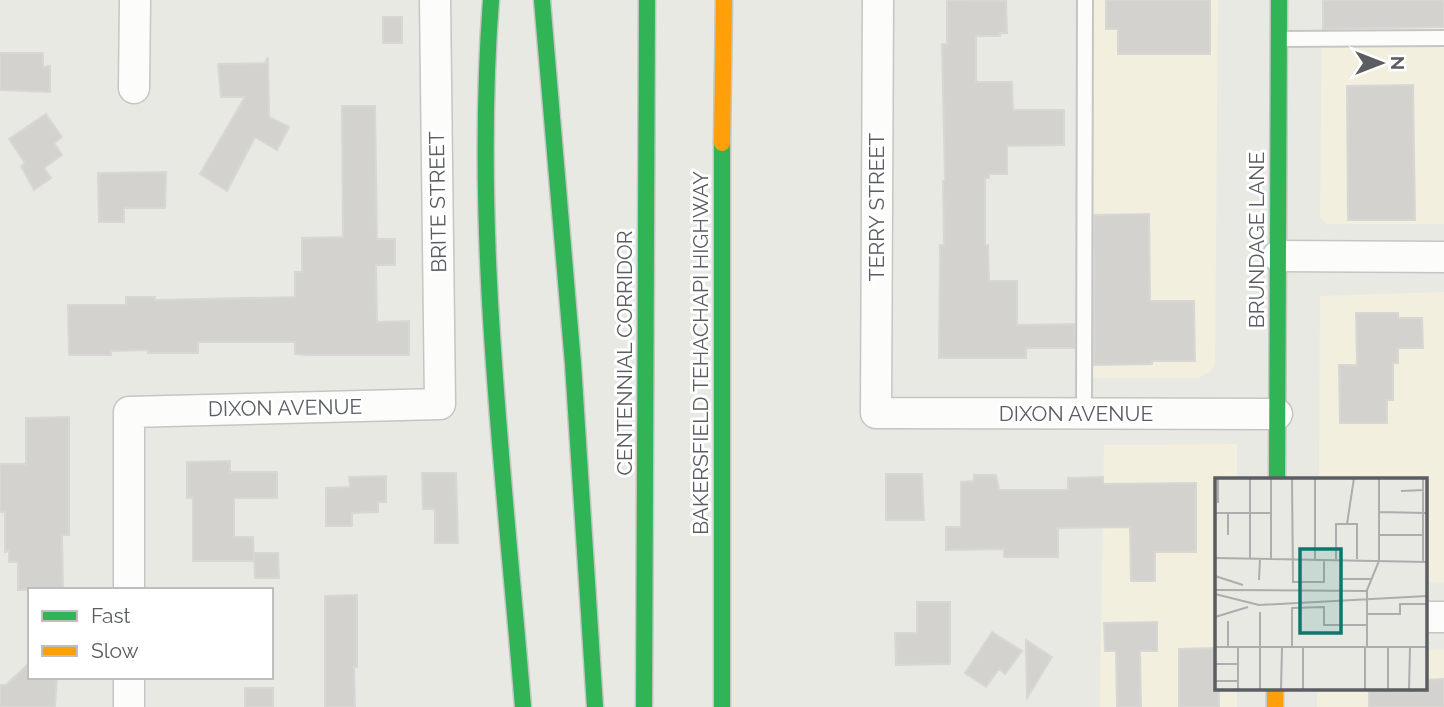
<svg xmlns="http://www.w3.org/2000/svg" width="1444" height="707" font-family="Raleway,sans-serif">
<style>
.commercial{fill:#f2efde}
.building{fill:#d3d2cf;stroke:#d8d7d4;stroke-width:2}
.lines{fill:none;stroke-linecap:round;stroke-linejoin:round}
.lane-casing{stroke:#c5c5c5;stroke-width:18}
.street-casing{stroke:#c5c5c5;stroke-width:33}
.fast-casing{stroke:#c4c5c5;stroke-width:19}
.slow-casing{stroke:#c4c5c5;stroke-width:19}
.lane{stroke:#fcfcfb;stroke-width:14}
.street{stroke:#fcfcfb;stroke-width:30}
.fast{stroke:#30b455;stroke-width:16}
.slow{stroke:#ff9f0a;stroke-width:16}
.labels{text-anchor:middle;stroke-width:6;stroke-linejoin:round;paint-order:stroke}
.street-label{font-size:21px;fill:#5a5d61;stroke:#fff}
.inset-road{fill:none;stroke:#acadac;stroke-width:2}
.view{fill:#0f766e;fill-opacity:0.15;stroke:#0f766e;stroke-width:3.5}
.inset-edge{fill:none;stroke:#5a5d61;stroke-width:3.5}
</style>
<rect width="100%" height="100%" fill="#e9e9e4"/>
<!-- commercial -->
<path class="commercial" d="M1092,0H1218L1215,364L1211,371L1198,378H1091Z
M1322,0H1444V224H1327L1320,217Z
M1444,292V582H1425V480H1319L1320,296Z
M1237,444V479L1216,480V688H1237V707H1100L1104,445Z
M1425,650H1444V707H1317V688H1425Z"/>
<!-- building -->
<path class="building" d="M947,0L1006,1L1007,33H1000V36H976V82H1012L1013,110H1064V145L1007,146V174H989V178H985V245H988L989,281H1017V325L1075,324V348H1026V358H939L940,245H944L943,181H945L942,44H947Z
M1106,0H1210V54H1118V29H1106Z
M1323,0H1444V27L1323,29Z
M383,17H402V43H383Z
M0,53H43V67L50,66V92L0,90Z
M268,57L269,117L289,127L277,150L255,137L227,191L200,174L245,97H221L218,64L265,63Z
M1413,85L1415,220H1348L1347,86Z
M342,106H375L377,239H395V265H376L377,322L409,321V355H308L295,354V342H198V353H148V350L111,351V355H69L68,305H126V297H155V300L295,297V272H302V238L343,237Z
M46,114L62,137L54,143L62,155L44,168L51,178L34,190L21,166L25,163L9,139Z
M166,172L165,208H124V222H99L98,173Z
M1149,214L1150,301H1194L1195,361H1152V364L1094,365V215Z
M1356,313H1398V318H1422L1423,348H1398V363H1393V400H1387V423H1340L1339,365H1357Z
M69,417V535H62L63,590H18V562H9V551L5,552V512H0V464H26V418Z
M230,461V472H277V498H234V537H253L254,561H193V498H187V462Z
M422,473H456L458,543H435V509H423Z
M886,474H922L924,520H886Z
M974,475H996L999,490H1068V478L1103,477V484L1196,483V552H1155V581H1131L1130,527L1058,528V557H1004V549L946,550V527H961V482L974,481Z
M386,476V502H378V512L352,513V526H326V488L350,487L349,477Z
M254,553H278L279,578H255Z
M357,595V667H354L355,707H325V596Z
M917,602H950V664L896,665L895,633H917Z
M1157,622V651H1140L1141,707H1117L1116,651H1105L1104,623Z
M992,632L1022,651L1005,674L999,669L986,687L965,673Z
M1026,640L1052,657L1027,698Z
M1216,648V688H1219V707H1179V649Z
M30,662V677H57L55,707H0V685H6Z
M1444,679V707H1369V688H1425V680Z
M245,688H273V707H245Z"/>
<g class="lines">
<defs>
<path id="lane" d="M1280,39L1444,38
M1084,414L1085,0"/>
<path id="street" d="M878,0L876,413L1277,414
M134,88L135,0
M1278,256L1444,257
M129,590V412L440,404L435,0
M1425,617H1444
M129,707V677"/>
<path id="fast" d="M491,0C473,235 504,472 523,707
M542,0L573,364L595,707
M1277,480L1279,0
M644,707L647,0
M722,707V143"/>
<path id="slow" d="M722,143L724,0
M1275,688V707"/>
</defs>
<!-- lane casing -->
<use href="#lane" class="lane-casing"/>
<!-- street casing -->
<use href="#street" class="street-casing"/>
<!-- fast casing -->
<use href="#fast" class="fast-casing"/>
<!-- slow casing -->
<use href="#slow" class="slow-casing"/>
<!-- lane -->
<use href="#lane" class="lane"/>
<!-- street -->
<use href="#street" class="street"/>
<!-- fast -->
<use href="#fast" class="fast"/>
<!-- slow -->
<use href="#slow" class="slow"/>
</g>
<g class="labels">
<!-- street labels -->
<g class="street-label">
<text transform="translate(438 202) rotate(-91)" y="7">BRITE STREET</text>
<text transform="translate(877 207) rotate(-90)" y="7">TERRY STREET</text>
<text transform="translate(1257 240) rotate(-90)" y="7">BRUNDAGE LANE</text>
<text transform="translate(625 353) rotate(-90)" y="7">CENTENNIAL CORRIDOR</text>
<text transform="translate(701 353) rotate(-90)" y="7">BAKERSFIELD TEHACHAPI HIGHWAY</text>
<text transform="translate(285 408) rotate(-1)" y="7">DIXON AVENUE</text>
<text x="1076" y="421">DIXON AVENUE</text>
</g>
</g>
<!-- overview -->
<g transform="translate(1215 478)">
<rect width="212" height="212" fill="#e9e9e4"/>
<path class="inset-road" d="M77,0L78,104H109V81M100,0V81M186,13L209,12M3,25V0M164,34L212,35M0,35H56M132,46L139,0M13,57V35M164,57H209M0,80L212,84M35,81V0M56,81V0M121,81V46H142V81M208,84V0M0,98L28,107M128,101H156M44,102L45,81M0,112L153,113M0,116L44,127L212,118M152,136H185V126H212M0,139L33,129M13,143V169M0,169H212M77,169V130L109,129V147H152M152,169V112L164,83V0M0,186H23M0,203H23M23,211V169M45,211V134M66,211L67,169M88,211V169M150,211V169M173,211V169M194,211L195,169"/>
<path class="view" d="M85,71H126V155H85Z"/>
<rect width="212" height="212" class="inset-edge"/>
</g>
<!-- legend -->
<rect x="28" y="588" width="245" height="91" fill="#ffffff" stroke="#bdbec0" stroke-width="2"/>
<rect x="42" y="611" width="35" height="10" fill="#30b455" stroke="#bdbec0" stroke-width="2"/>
<text x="91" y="623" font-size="21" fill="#5a5d61">Fast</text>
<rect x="42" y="646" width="35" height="10" fill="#ff9f0a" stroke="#bdbec0" stroke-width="2"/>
<text x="91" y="658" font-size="21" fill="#5a5d61">Slow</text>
<!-- north arrow -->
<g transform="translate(1381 63) rotate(90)" stroke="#ffffff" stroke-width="5" paint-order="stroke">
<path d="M0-5L12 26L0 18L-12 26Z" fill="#5a5d61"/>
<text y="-10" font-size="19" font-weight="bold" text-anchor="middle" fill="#5a5d61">N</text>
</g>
</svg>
